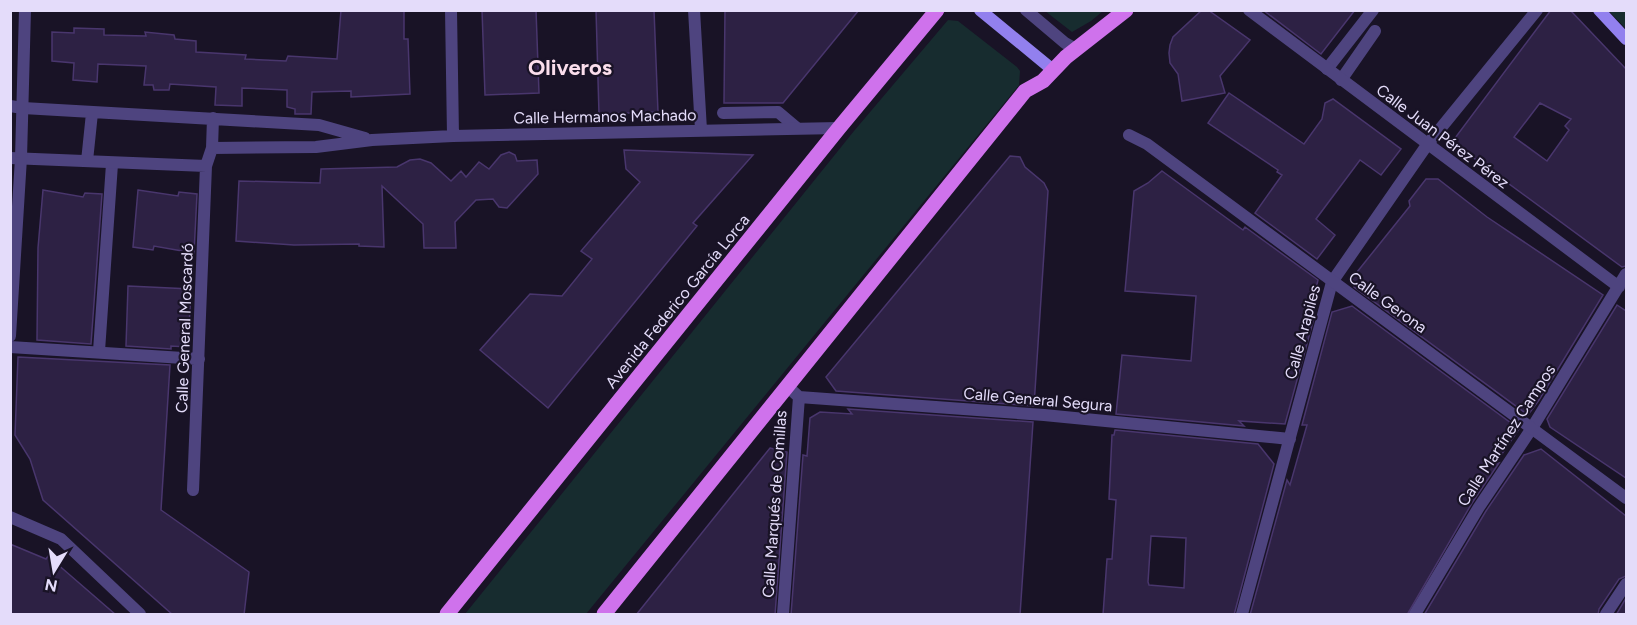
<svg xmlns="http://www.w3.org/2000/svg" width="1637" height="625" font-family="Figtree,sans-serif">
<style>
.green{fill:#172c2f}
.building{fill:#2d2144;stroke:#49366d;stroke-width:1.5;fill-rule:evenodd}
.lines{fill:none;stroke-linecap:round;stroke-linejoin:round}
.service{stroke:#4e447f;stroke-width:12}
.pedestrian{stroke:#4e447f;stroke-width:12}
.minor{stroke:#4e447f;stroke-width:12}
.tertiary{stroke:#4e447f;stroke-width:12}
.secondary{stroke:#9280ee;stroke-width:12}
.primary{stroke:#cf72ec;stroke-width:15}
.labels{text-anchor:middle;stroke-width:4.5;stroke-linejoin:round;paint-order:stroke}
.street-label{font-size:16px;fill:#e4dcfa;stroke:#191326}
.district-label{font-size:22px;font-weight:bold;fill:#fbdeec;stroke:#191326}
</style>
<rect width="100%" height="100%" fill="#191326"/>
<!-- green -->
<path class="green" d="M1045,11H1103L1091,21L1072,32Z
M1609,11H1626V29Z
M948,20L958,21L1017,67L1020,71L1019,85L586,614H465L854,131Z"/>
<!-- building -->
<path class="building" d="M341,10H404V39H408L410,94L351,97V91L312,92L311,114H295V109L287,107V90L242,88V106L215,105L216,87L170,84L169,90H154L153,85H144L146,66L98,64L97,82L73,80L74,63L52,61V32L74,33V28L104,29V35L146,36L145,32L174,35L175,39L196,41V52L246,55L245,59L286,61L288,56L337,59Z
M482,10H536L539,93L485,95Z
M596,10H654L658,112L599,114Z
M725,10H859L783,103H724Z
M1202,10H1208L1250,40L1220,76L1225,93L1182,101L1178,74L1170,63L1169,53L1170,45L1173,37Z
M1263,10H1355L1321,54Z
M1551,10H1570L1626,69V266L1622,267L1452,142ZM1540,103L1571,119L1565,126L1569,130L1547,161L1514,137Z
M1229,93L1304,144L1322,119L1325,103L1333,99L1401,149L1381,175L1360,160L1316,219L1335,235L1317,259L1255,213L1282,175L1277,172L1278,170L1208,123Z
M624,150L753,155L693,223L697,226L548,408L480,350L530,294L562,296L592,259L581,251L640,182L626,169Z
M509,152L515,155L517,161L537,160L538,174L507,208L499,207L493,199L476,200L455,222L456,248H424L423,224L382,186L384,247L359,246V244L294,245L236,241L239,181L320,183L321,169L397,167L410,160L420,159L431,163L451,181L461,171L466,177L479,162L489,169L501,155Z
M1010,156L1020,157L1025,167L1044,183L1048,191L1034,406L836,391L826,377Z
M1162,171L1243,230L1245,227L1318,280L1309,319L1314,318L1285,424L1239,421L1244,426L1116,414L1122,355L1191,361L1196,296L1125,291L1134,191L1148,183Z
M1426,179H1438L1487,217L1603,295L1539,400L1528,415L1354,287L1353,277L1410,206L1409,201Z
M43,190L83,197L85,193L102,194L91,344L37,340L38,248Z
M138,190L178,196L179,192L197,194L194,253L154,246L153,250L133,247Z
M128,286L191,289L188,347L171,346V349L126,346Z
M1617,305L1626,311V478L1550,427L1547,419Z
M1352,306L1519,429L1495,464L1499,463L1472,503L1407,615H1250L1287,480L1290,485L1307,425H1302L1332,312Z
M18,357L170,365L161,510L249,572L244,615H173L43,500L30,459L15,435Z
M848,409L1033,422L1020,615H791L803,455L807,456L810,418L820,412L852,414Z
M1115,430L1258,444L1274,464L1234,615H1103L1107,559H1112L1116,500L1109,499L1112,435H1114ZM1151,536L1186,538L1184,588L1149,585L1148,582Z
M770,448L787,452L775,615H636Z
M1541,449L1626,516V576L1619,579L1599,609L1598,615H1424L1486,511L1524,455Z
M10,544L46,559L48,556L116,615H10Z
M1626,598V615H1616Z"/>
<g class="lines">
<!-- service -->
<path class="service" d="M1327,69L1373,10
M1341,80L1375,31
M723,113L778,112L797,128"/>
<!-- pedestrian -->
<path class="pedestrian" d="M99,351L112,164"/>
<!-- minor -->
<path class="minor" d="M451,10L453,136
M694,10L701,130
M1026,10L1065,43L1076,49
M1249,10L1619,287
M10,106L23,108L319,125L365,138
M212,148L213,118
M10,158L206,166L212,148L316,147L372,140L453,136L839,128
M87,161L92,113
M10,347L199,359
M787,386L799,397L1044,415L1290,439
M193,490L206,166
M783,614L799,397
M1242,614L1332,282L1427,145L1537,10
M1415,614L1479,507L1532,428L1626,274
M1606,614L1626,584"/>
<!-- tertiary -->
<path class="tertiary" d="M1129,135L1147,144L1626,498
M10,336L21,158L25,10
M10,517L61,539L140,614"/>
<!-- secondary -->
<path class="secondary" d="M980,10L1053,70
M1599,10L1626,39"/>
<!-- primary -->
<path class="primary" d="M447,614L839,128L937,10
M604,614L1025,91L1043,81L1066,57L1126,10"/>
</g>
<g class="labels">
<!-- street labels -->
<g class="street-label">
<text transform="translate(605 116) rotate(-1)" y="6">Calle Hermanos Machado</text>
<text transform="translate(1443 136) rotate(37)" y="6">Calle Juan Pérez Pérez</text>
<text transform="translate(677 301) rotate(-51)" y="6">Avenida Federico García Lorca</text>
<text transform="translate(1388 302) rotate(36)" y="6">Calle Gerona</text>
<text transform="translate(184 328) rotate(-88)" y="6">Calle General Moscardó</text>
<text transform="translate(1302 332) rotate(-75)" y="6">Calle Arapiles</text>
<text transform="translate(1038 399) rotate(5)" y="6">Calle General Segura</text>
<text transform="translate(1506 435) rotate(-57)" y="6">Calle Martínez Campos</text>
<text transform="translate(774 504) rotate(-86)" y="6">Calle Marqués de Comillas</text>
</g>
<!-- district labels -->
<g class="district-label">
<text x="570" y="75">Oliveros</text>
</g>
</g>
<!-- border -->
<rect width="1637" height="625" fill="none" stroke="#e4dcfa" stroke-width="24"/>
<!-- north arrow -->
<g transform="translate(54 571) rotate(191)" stroke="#191326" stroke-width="4.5" paint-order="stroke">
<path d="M0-4.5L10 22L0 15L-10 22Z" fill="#e4dcfa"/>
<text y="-9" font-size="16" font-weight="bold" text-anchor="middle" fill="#e4dcfa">N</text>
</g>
</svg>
